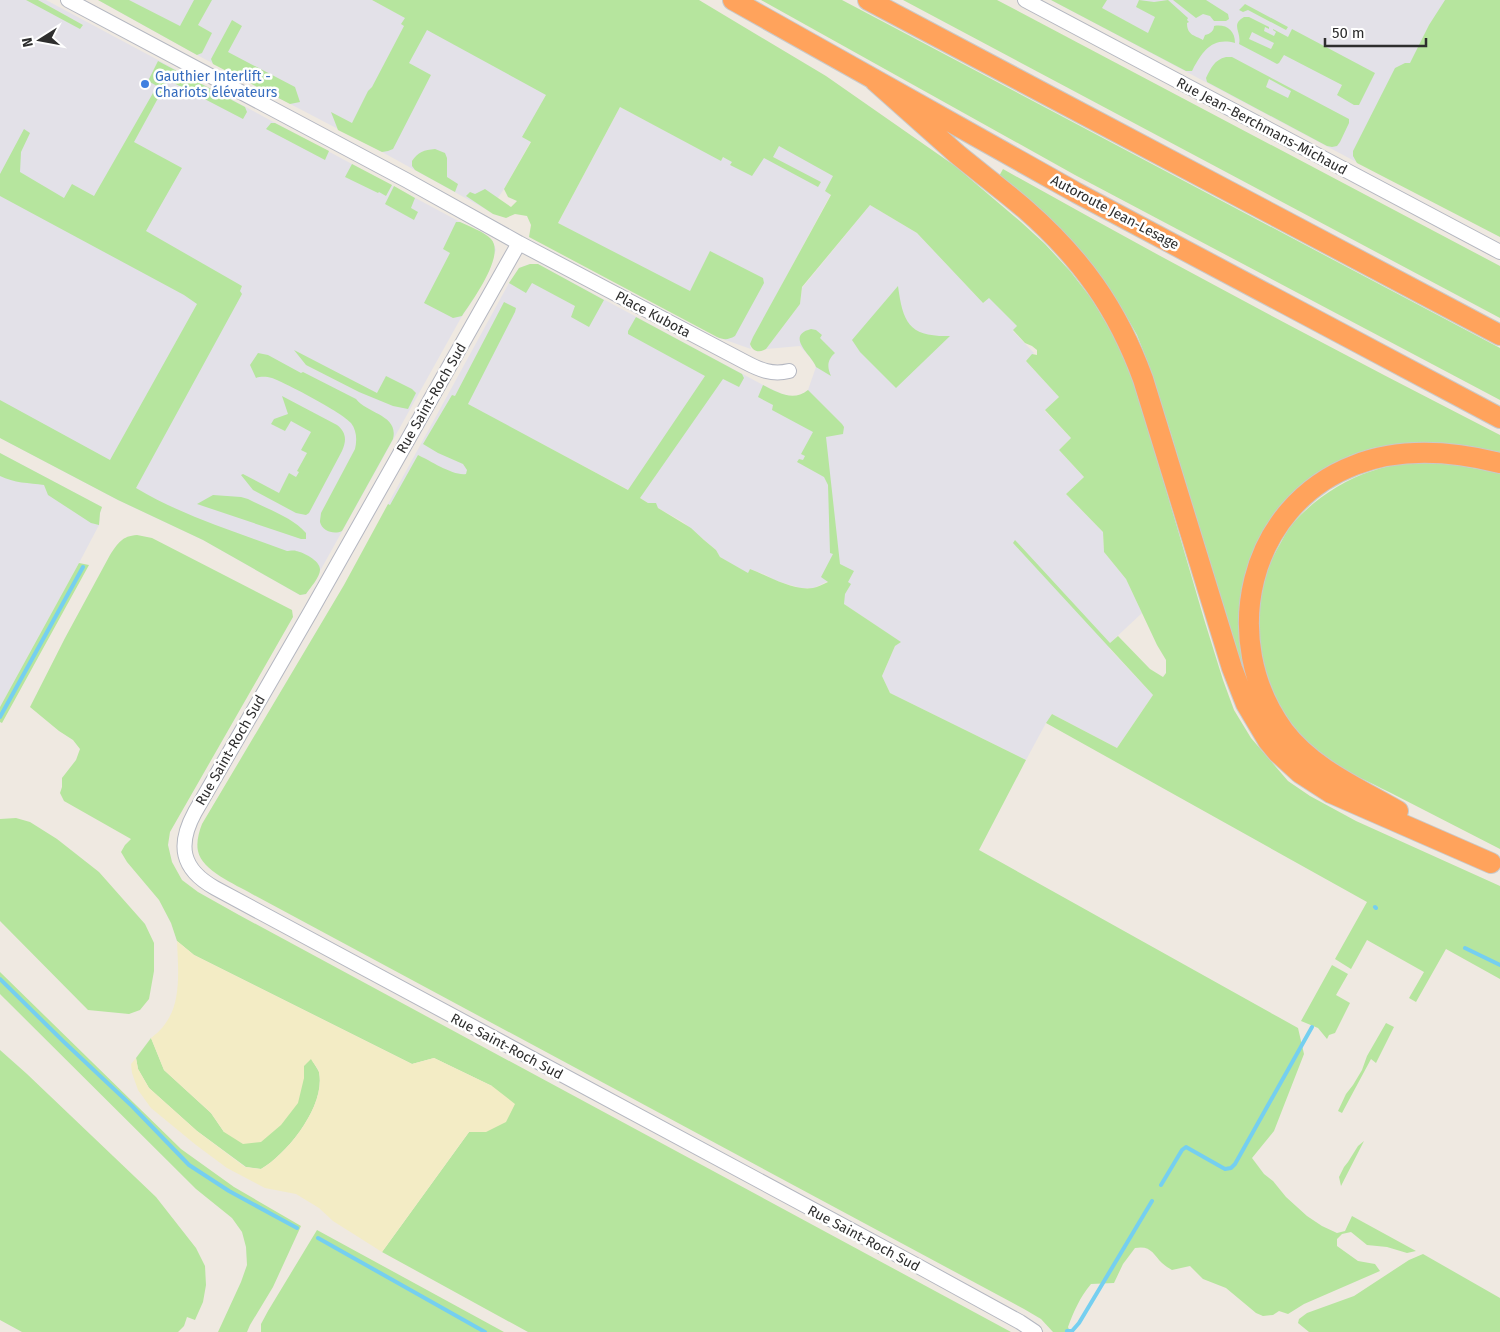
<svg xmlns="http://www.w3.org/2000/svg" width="1500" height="1332" font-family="'Fira Sans',sans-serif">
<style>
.industrial{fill:#e3e1e8}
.green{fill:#b6e59e;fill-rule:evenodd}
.sand{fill:#f3ecc5}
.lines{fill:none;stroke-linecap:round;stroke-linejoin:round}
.stream{stroke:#75cff0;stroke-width:4}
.minor-casing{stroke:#b4b7c1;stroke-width:16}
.highway-casing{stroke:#c9c9c9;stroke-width:22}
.minor{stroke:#fff;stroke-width:14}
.highway{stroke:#ffa35c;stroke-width:20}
.shop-dot{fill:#3f7fe0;stroke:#fff;stroke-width:2}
.labels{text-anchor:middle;stroke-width:5;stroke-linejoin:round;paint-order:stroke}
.shop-label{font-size:14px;fill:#366cbe;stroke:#fff;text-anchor:start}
.street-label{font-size:14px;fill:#2e2e2e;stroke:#fff}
</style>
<rect width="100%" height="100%" fill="#efe9e1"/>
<!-- industrial -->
<path class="industrial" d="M0,0H46L490,238L494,244L496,250L473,300L462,316L320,571L306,594L300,595L203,540L118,500L0,438Z
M98,0H372L427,29L565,73L526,139L531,141L504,189L489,211L382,152L197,55Z
M1051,0H1462L1362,165Z
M620,107L721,160L723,157L763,158L778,141L840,177L750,344L751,349L717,337L558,223Z
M870,205L917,233L983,303L989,297L1018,327L1013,331L1034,353L1026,361L1059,397L1045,411L1071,438L1059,450L1084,477L1066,494L1103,532L1104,552L1126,579L1142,613L1110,643L1109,648L1153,695L1117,748L1052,714L1046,723L1026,760L890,693L882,676L895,646L900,642L844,604L828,581L814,588H801L776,581L766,575L750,569L748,574L720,557L716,550L683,522L658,508L648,503L625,488L525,435L449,535L388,504L509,283L519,268L530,264H538L763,385L782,394L789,396H797L804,393L808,390L816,367L814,362L800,346L766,349L800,304L802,288Z
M0,453L102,507L100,513L99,525L79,563L0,707Z"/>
<!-- green -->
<path class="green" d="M26,0H38L83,25L80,29Z
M98,0H129L180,26L194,0H212L198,25L212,33L202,53L197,55Z
M372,0H699L826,76L955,166L1021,222L1045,244L1070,271L1091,298L1111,331L1126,361L1143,411L1204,619L1223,680L1234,710L1251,738L1288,781L1310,796L1356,821L1500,886V979L1446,949L1416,1002L1409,998L1424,972L1367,940L1351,969L1335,959L1367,902L1046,723L1052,714L1117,748L1153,695L1013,543L1015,540L1110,643L1118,636L1150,669L1163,677L1166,673V660L1157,645L1126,579L1104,552L1103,532L1066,494L1084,477L1059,450L1071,438L1045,410L1059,397L1026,361L1032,354L1037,355V350L1032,346L1025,343L1013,330L1017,326L989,298L983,303L917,233L870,205L802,287L800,304L766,349C759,353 753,352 750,344L753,337L831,195L825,191L833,176L779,146L773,157L821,182L818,187L764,158L752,176L730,165L732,162L723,157L721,161L620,107L558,223L690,291L710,251L763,278L764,283L735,336C728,340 724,340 717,337L529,237L531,225L527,216L515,214L506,218L493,214L466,196L470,192L475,194L485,189L511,207L517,201L508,197L504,189L531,142L522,137L546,95L427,30L409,63L431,75L393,149L388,151L382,152L338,130L331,112L352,123L368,91L372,87L404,26L401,24L405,18Z
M761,0H842L1500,348V400L1075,175Z
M903,0H997L1500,266V318Z
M1051,0H1107L1102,8L1148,33L1155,17L1136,7L1139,0L1154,2L1168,0L1188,18L1187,20L1189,22L1187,23C1187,35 1194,35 1203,40L1205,35C1210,34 1214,31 1214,26C1226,24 1235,30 1235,43C1212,37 1203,51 1193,69L1192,71H1186Z
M1173,0H1206L1228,14L1229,19L1226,21H1214L1210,16L1203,14L1196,18Z
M1445,0H1500V237L1357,163L1353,156V151L1395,68L1405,63H1410L1429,25Z
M1245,4L1288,27L1286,30L1248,10L1243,12L1239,10Z
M1244,17H1249L1269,27V29L1265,27L1264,31L1274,36L1276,32L1273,30V29L1288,37L1292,29L1375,73L1359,105H1354L1337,95L1342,85L1284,55L1279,63L1277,64L1239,44C1242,32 1230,25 1244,17ZM1252,32L1274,43L1271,49L1249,39Z
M232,20L242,26L228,52L295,87L300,102L290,104L213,64L211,59Z
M1226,57H1232L1349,119V123L1340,142L1337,146L1332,147L1327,146L1207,82L1206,78C1211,68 1214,60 1226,57ZM1269,79L1291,91L1288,98L1266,87Z
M158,61L245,107L247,112L243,119L168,80L134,142L182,168L146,231L242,286L240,291L242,294L136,488C183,516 236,532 287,551C288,551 295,550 296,551C303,552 321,561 320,570C320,577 310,588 306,594L300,595L203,540L118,500L0,438V400L110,460L197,304L184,295L0,196V174L24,129L30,133L21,152L20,172L64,198L72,184L94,196L157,86L148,81Z
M271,123H275L329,151L325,160L266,129Z
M435,149L445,153L447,158V177L458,184L455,192L415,170L412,166V161C418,152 424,150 435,149Z
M352,164L392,185L386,196L379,192L378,193L345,177Z
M1003,169C1166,261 1333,349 1500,435V453L1469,446L1449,444L1425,443L1399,444L1373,448L1349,456L1330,466L1315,477L1250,563L1243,584L1239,608L1240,627L1242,654L1255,694L1250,699L1171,434L1148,363L1137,335L1121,307L1105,282L1085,256L998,178Z
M394,186L415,198L411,208L418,212L414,220L385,204Z
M456,222H460C468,226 485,232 491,239C506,255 472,301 462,316L453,318L424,303L450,253L443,249Z
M530,264H538L604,300L589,327L571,317L575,306L532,283L526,293L509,283L519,268Z
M898,286C903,323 909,337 950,336L896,388L860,352L852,340Z
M504,302L516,308L515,312L468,404L628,490L705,376L628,334V331L636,317L742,374L744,378L739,387L723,379L640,498L648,503H656L658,508L691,528L704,540L716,550L720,557L748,573L750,569C769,576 792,591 813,588C818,587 823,584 828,582L821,577L833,554L830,553L828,485L824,477L797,462L799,459L803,460L805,456L801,454L813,432L772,410L773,405L758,397L763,385C779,393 793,402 808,390L842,424L844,427L843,434L826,437L840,564L854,571L848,582L851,584L845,594L844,604L901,642L895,646L882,676L890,693L1026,760L979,850L1298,1028L1304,1054L1274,1131L1252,1158L1264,1174L1273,1181L1286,1197L1307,1216L1322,1226L1337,1233L1345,1231L1352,1216L1416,1251L1407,1253L1387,1247L1367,1245L1351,1232L1342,1234L1337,1239V1246L1358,1261L1375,1264L1380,1271L1304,1304L1288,1314L1279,1311L1273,1315L1263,1316L1256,1313L1226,1288L1203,1279L1190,1266L1172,1270C1169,1268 1165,1266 1162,1263C1153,1254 1151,1245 1135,1248L1123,1264L1114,1283L1091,1284C1080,1297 1074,1311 1068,1327L1070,1332H1053L1041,1319L1024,1309L252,894C235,884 202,871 198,851C196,842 199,832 202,824L344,585L388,504L390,505L418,455C431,461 453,476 466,474L467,470L463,464L438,453L423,444L452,395L455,396Z
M811,329L816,330L822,335L820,338L835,353C827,360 827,367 831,376L816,367C813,356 784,336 811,329Z
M294,350L377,393L386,376L412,389L416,393L408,409L393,406L359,392L306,365Z
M258,353L268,355L301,373L303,372L356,399C368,414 399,415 393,439L342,531C334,535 322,531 320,522C320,520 321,514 321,513L355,449C357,440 357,431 351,423C343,413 286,383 272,378C267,377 262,376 256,378L250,365Z
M282,396L337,425C346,432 347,440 342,451L309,513L306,515L296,513L253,490L241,475L243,474L279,493L289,473L296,477L299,472L297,471L307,453L301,450L311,432L291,421L285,431L271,424L274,419L288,414Z
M0,453L102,507L100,513L99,525L91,523L48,495L44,485C29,483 14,483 0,476Z
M1405,462L1445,463L1500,473V849C1463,830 1426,811 1389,792C1365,780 1340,769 1320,753C1269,714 1248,640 1264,578C1267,567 1274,555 1280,544C1284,537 1288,528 1294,522C1315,499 1343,480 1372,471C1383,467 1395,465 1405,462Z
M213,495L241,497L248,499C267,509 292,517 306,533V539H301L197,504Z
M137,535L152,538L292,610L293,617L170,832L168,845L172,862L182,880L198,892L239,915L1011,1332H528L382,1252L469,1132H486L492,1086L434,1058L412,1064L194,955L177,941L171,923L159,900L127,862L121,852L125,845L131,839L64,801L60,793L62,787V778L76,760L80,749L73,740L59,731L30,707L65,638L110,555C118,543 122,536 137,535Z
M79,563L89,565L2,723L0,722V707Z
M16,818L30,822L57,839L99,872L145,924L154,943V971L149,999L140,1010L129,1014L88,1010L0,921V819Z
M1332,965L1348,974L1336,995L1350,1003L1335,1033L1329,1035L1327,1039L1318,1028L1301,1021Z
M0,972L181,1149L234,1187L301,1226L273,1287L250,1325L247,1332H218L241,1282L247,1265L246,1247L242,1232L232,1218L196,1189L5,999L0,994Z
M1386,1023L1394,1027L1376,1063L1371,1059L1342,1113L1338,1111L1346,1094L1353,1085L1362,1070L1367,1056Z
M151,1038L164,1070L211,1113L224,1132L304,1078L303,1066L311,1058C313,1062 317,1068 319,1072C326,1105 288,1153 261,1169L246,1167L197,1131L149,1088L138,1069L136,1058Z
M0,1050L27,1074L156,1197L196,1248L205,1266L206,1285L203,1302L195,1320L187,1317L184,1326L178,1332H22L0,1320Z
M1364,1141L1341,1186L1339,1177L1344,1167L1348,1162L1358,1146Z
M317,1230L504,1332H261V1324L268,1311Z
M1423,1254L1500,1298V1332H1309L1298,1323L1299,1319L1307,1313L1354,1296L1409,1260Z"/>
<!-- sand -->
<path class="sand" d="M177,941L194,955L412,1064L434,1058L492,1086L515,1104L506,1122L486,1132H469L382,1252L333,1221L319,1208L296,1194L265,1188L227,1168L196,1145L151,1108L138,1090L132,1073L131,1064L136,1058L138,1069L149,1088L197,1131L245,1167L261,1169C288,1153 326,1105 319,1072C318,1068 313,1063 311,1059L304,1066V1078L298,1103L281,1125L261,1142L243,1144L224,1132L211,1113L164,1070L151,1038C156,1034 162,1029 165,1024C182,1002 178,968 177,941Z"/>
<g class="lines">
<!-- stream -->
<path class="stream" d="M0,717L83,567
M1375,907L1376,908
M1465,948L1500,965
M0,979L64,1042L132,1106L189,1165L229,1191L297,1228
M1161,1185L1182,1150L1186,1147L1225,1169L1231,1168L1235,1164L1312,1027
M318,1238L485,1332
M1068,1332L1067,1331H1072L1079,1323L1152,1201"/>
<defs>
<path id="minor" d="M68,0L406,180L519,243L745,362C760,370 772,375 789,371
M1025,0L1500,252
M519,243L311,611L195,812C177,845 181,869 215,888L916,1265L1020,1322L1035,1332"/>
<path id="highway" d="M733,0L1077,193L1500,418
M868,0L1500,335
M875,81C902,105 930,130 957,154C980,173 1003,190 1025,209C1081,258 1117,308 1143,379L1232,668L1246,704L1268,741L1277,752L1300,773L1331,793L1491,863
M1398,811C1358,788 1312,768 1284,731C1218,641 1247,506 1355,465C1401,447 1452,451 1500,463"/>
</defs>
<!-- minor casing -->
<use href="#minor" class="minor-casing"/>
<!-- highway casing -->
<use href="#highway" class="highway-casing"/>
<!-- minor -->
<use href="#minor" class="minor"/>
<!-- highway -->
<use href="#highway" class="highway"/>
</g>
<!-- markers -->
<circle class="shop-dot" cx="145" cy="84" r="5"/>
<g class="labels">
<!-- shop labels -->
<g class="shop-label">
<text x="155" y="81">Gauthier Interlift -<tspan x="155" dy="16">Chariots élévateurs</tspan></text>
</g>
<!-- street labels -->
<g class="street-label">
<text transform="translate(1262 126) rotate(28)" y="5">Rue Jean-Berchmans-Michaud</text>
<text transform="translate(1115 212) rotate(28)" y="5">Autoroute Jean-Lesage</text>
<text transform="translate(653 314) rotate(28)" y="5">Place Kubota</text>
<text transform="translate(431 398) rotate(-60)" y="5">Rue Saint-Roch Sud</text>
<text transform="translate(230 750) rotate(-60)" y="5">Rue Saint-Roch Sud</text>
<text transform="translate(507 1046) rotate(28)" y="5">Rue Saint-Roch Sud</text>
<text transform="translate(864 1238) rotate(28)" y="5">Rue Saint-Roch Sud</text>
</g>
</g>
<!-- north arrow -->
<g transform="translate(40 40) rotate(259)" stroke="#ffffff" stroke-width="4" paint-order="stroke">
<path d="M0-4L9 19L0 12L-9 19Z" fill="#2e2e2e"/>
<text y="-8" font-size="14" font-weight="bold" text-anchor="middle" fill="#2e2e2e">N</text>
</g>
<!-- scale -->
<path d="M1325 38v8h101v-8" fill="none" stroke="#2e2e2e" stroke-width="2.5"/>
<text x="1332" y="38" font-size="15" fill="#2e2e2e" stroke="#ffffff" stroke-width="4" paint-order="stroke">50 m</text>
</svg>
